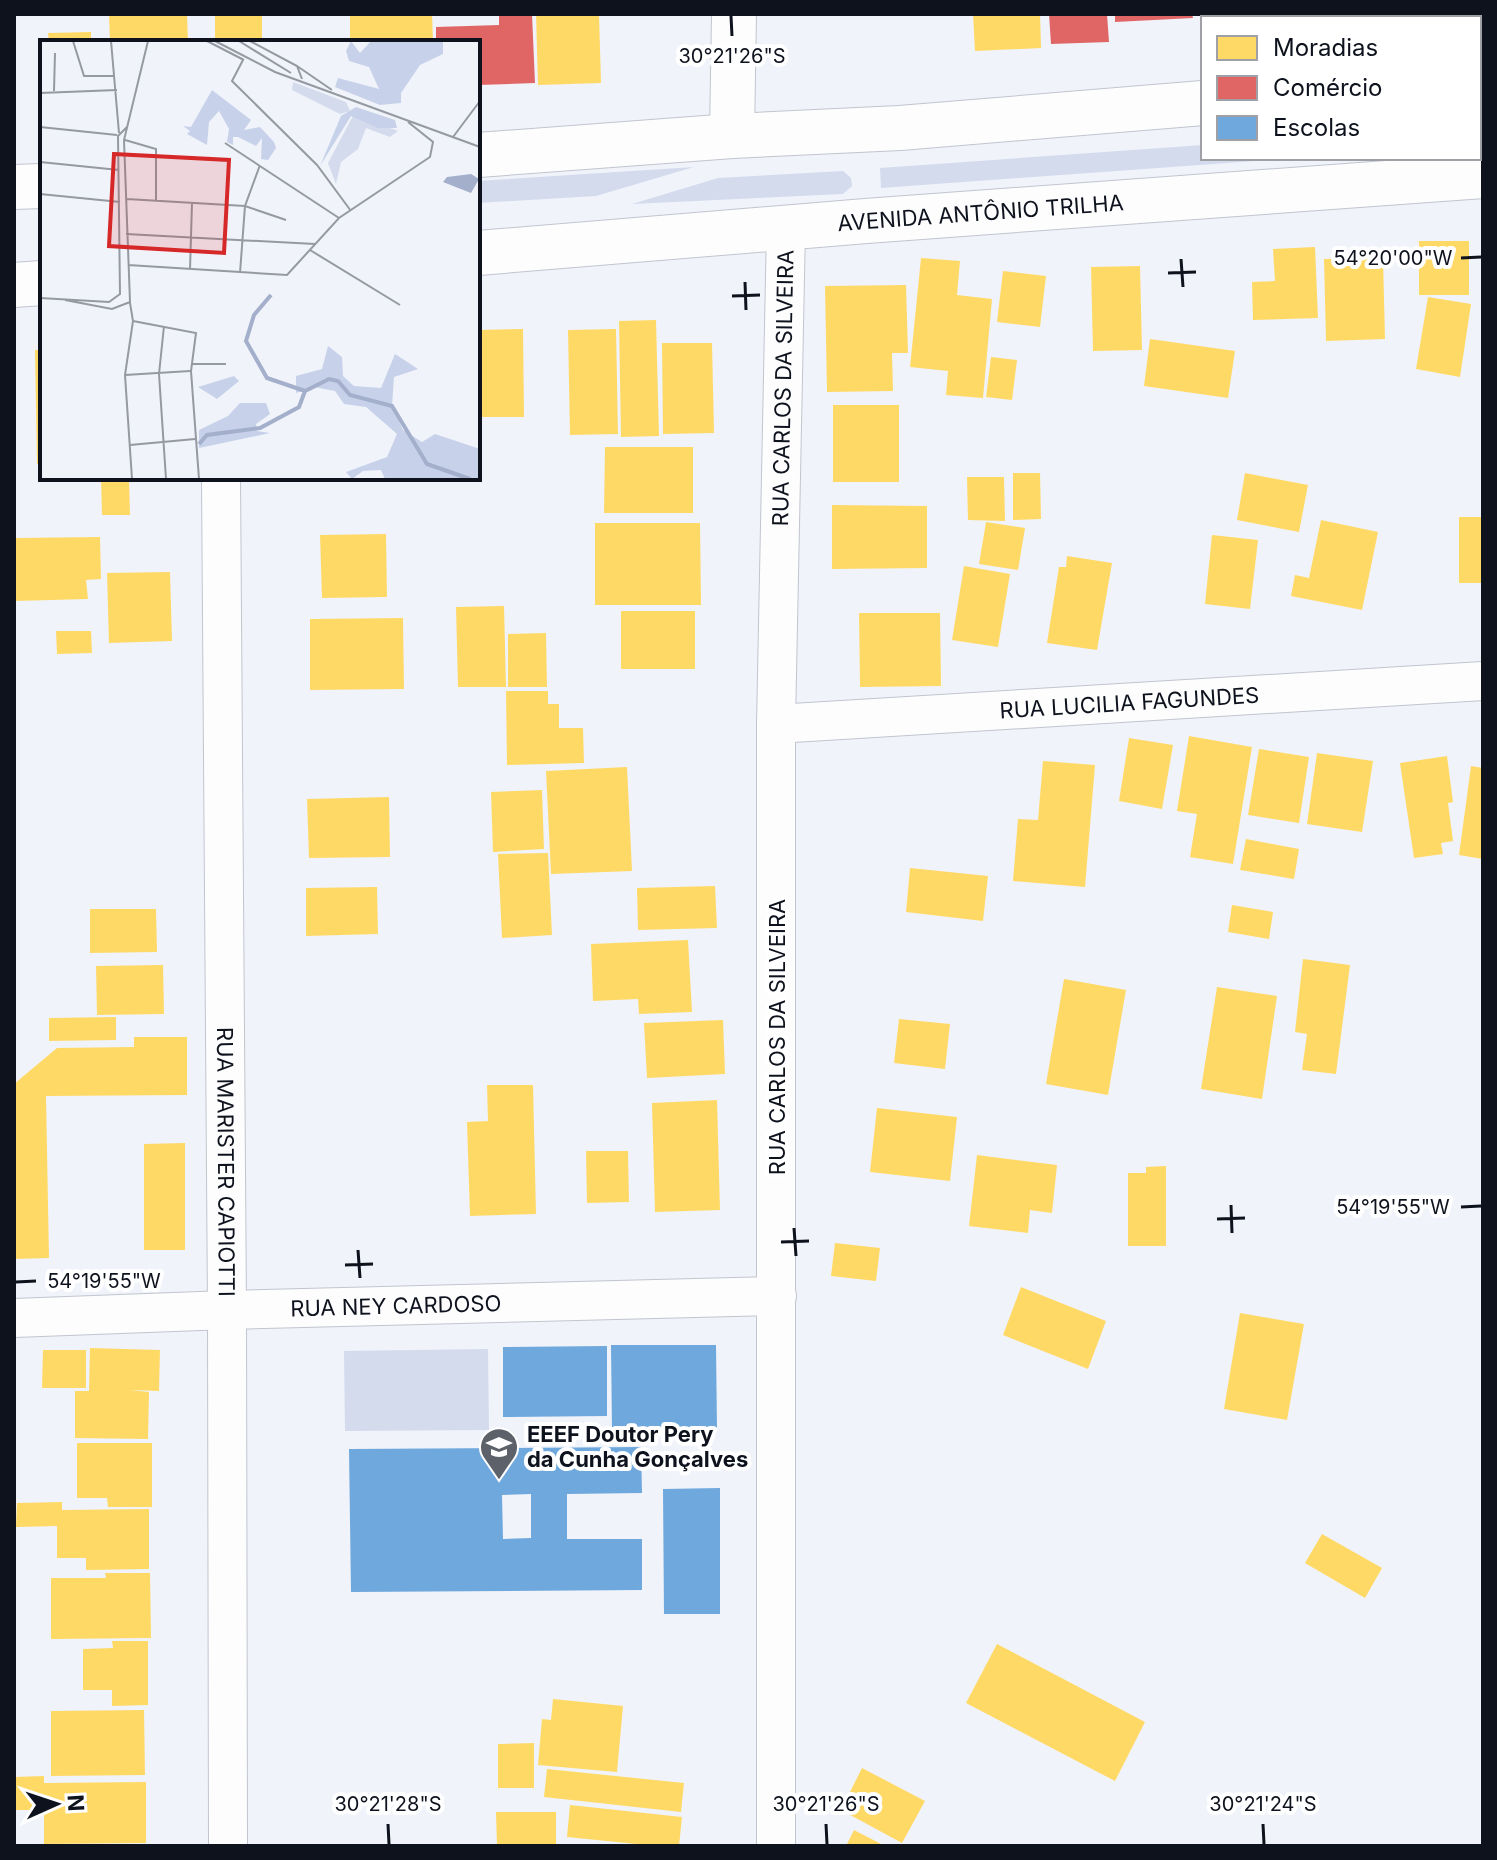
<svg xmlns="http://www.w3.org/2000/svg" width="1497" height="1860" font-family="Inter,sans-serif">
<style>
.green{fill:#d3dbed}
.homes{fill:#ffd966}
.shops{fill:#e06666}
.schools{fill:#6fa8dc;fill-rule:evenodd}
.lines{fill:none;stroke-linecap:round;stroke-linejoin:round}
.street-casing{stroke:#c1c5ce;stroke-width:40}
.secondary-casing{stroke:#c1c5ce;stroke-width:46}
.street{stroke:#fdfdfe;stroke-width:38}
.secondary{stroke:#fdfdfe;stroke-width:44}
.ticks{fill:none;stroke:#0d121d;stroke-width:3}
.labels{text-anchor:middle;stroke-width:8;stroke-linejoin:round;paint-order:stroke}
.street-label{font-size:22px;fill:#0d121d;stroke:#fff}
.poi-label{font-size:22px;font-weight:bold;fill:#0d121d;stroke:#fff;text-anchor:start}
.inset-river{fill:none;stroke:#a3afcb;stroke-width:4}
.inset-road{fill:none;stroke:#9599a2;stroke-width:2}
.view{fill:#d62828;fill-opacity:0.15;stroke:#d62828;stroke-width:4}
.inset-edge{fill:none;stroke:#0d121d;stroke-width:4}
.ticks-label{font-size:20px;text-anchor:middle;fill:#0d121d;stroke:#fff;stroke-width:8;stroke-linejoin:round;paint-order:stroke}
</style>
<rect width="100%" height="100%" fill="#f0f3fa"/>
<!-- green -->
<path class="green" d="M1203,145V158H1295L881,188L880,168Z
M694,167L596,196L478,203V181Z
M843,171L851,178L852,186L843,194L632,204L718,178Z
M488,1349L489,1430L345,1431L344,1351Z"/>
<!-- homes -->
<path class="homes" d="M109,14H187L188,42H110Z
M215,14H262V38H215Z
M350,14H432L433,42H350Z
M536,14H599L601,83L538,85Z
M973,14H1040L1041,48L975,51Z
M1308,14H1371V18H1308Z
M91,32V42H49L48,33Z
M1419,241H1469V295H1419Z
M1315,247L1318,318L1253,320L1252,282L1275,281L1273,249Z
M921,258L960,261L957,295L992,299L983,398L946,395L948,371L910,367Z
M1383,258L1385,339L1326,341L1324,259Z
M1140,266L1142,350L1093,351L1091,267Z
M1003,271L1046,276L1040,327L997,322Z
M906,285L908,353H892L893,391L827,392L825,286Z
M1428,297L1471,304L1460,377L1416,369Z
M656,320L659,436L621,437L619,321Z
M523,329L524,417H478V330Z
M616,329L618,434L570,435L568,330Z
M1150,339L1235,351L1228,398L1144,386Z
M662,343H712L714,433L663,434Z
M35,350H42V464H37Z
M991,357L1017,360L1012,400L986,397Z
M833,405H899V482H833Z
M605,447H693V513H604Z
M1013,473H1040L1041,519L1013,520Z
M1245,473L1308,485L1299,532L1237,520Z
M967,477H1004L1005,521L968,520Z
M101,478H129L130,515H102Z
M832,505L927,506V568L832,569Z
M1459,517H1483V583H1459Z
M1321,520L1378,532L1362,610L1291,596L1295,575L1309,578Z
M986,522L1025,528L1018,570L979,564Z
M595,523H700L701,605H595Z
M386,534L387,597L322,598L320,535Z
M1212,535L1258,540L1250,609L1205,604Z
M100,537L101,579L86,580L88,599L14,601V538Z
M1067,556L1112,563L1097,650L1047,643L1059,567H1066Z
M964,566L1010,574L998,647L952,640Z
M170,572L172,641L109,643L107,573Z
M504,606L506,687H458L456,607Z
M621,611H695V669H621Z
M859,613H940L941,686L860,687Z
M403,618L404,689L310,690V619Z
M56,631H91L92,653L57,654Z
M546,633L547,687H508V634Z
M506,691H548V704H559V728H583L584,763L507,765Z
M1189,736L1252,747L1233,864L1190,857L1197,814L1177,811Z
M1129,738L1173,745L1162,809L1119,801Z
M1259,749L1309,757L1299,823L1248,815Z
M1317,753L1373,761L1362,832L1307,824Z
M1447,756L1453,802L1448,803L1453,841L1441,843L1443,854L1414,858L1400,763Z
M1043,761L1095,765L1085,887L1013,881L1018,819L1038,820Z
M1471,766L1483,768V859L1459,855Z
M627,767L632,871L551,874L546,771Z
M542,790L544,849L493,852L491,792Z
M389,797L390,857L309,858L307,799Z
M1246,839L1299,849L1294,879L1240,870Z
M548,853L552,935L502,938L498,854Z
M910,868L988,876L983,921L906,912Z
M715,886L717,928L638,930L637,888Z
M377,887L378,934L306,936V888Z
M1232,905L1273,912L1269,939L1228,932Z
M90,909H156L157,952L90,953Z
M688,940L692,1012L639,1014L638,999L593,1001L591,944Z
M1303,959L1350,965L1336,1074L1302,1070L1307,1034L1295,1032Z
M163,965L164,1014L97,1015L96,966Z
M1064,979L1126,990L1108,1095L1046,1084Z
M1217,987L1277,996L1262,1099L1201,1089Z
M116,1017V1040L49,1041V1018Z
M899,1019L950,1024L945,1069L894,1063Z
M723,1020L725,1074L647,1078L644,1023Z
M134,1037H187V1095L46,1096L49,1258L14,1259V1084L57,1048L134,1047Z
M487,1085H533L536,1214L470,1216L467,1122L488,1121Z
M717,1100L720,1210L655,1212L652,1103Z
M877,1108L957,1117L950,1181L870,1172Z
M185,1143V1250H144V1144Z
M586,1151H628L629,1202L587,1203Z
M977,1155L1057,1165L1052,1213L1030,1210L1028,1233L969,1226Z
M1166,1166V1246H1128V1173H1146V1167Z
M835,1243L880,1248L876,1281L831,1276Z
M1021,1287L1106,1321L1088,1369L1003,1335Z
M1240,1313L1304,1324L1287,1420L1224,1409Z
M90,1348L160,1350L159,1391L129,1390L149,1392L148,1439L75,1438V1391H89Z
M43,1350H86V1388H42Z
M77,1443H152V1507H108L107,1498H77Z
M62,1502V1510L149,1509V1569L86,1570V1558H57V1526L16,1527L17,1503Z
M1322,1534L1382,1568L1365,1598L1305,1563Z
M105,1573H150L151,1638L51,1639V1578H106Z
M112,1641H148V1705L112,1706V1690H83V1649L113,1648Z
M997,1644L1145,1722L1115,1781L966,1703Z
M553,1699L623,1706L617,1772L538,1765L542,1719L551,1720Z
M144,1710L145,1775L51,1776V1711Z
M534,1743V1788H498V1744Z
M862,1768L925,1801L902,1843L841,1810Z
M547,1769L684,1783L681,1812L544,1797Z
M44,1776V1783L146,1782V1843L44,1844V1810H14V1777Z
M570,1805L682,1817L679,1846H656L567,1837Z
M496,1812H556V1846H497Z
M854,1830L885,1846H846Z"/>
<!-- shops -->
<path class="shops" d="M499,14H532L535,83L478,85V42H436V27L499,25Z
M1049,14H1107L1109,42L1051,44Z
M1115,14H1192L1193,18L1115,22Z"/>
<!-- schools -->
<path class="schools" d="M611,1345H716L717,1430L612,1431Z
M607,1346V1416L503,1417V1347Z
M641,1447L642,1493L567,1494V1539H642V1590L351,1592L349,1449ZM531,1494V1538L503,1539L502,1495Z
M720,1488V1614H664L663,1489Z"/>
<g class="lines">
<defs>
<g id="street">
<path d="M1237,18V14"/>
<path id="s1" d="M221,478L227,1310L228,1846"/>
<path id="s2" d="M776,724L1483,681"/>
<path id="s3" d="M14,1318L227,1310L777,1296"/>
<path id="s4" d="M776,1846V724L786,227"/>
</g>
<g id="secondary">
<path d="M1479,85H1483"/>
<path d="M732,136L734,14"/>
<path d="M478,155L732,136L900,128L1203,103"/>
<path d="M14,187L42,186"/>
<path id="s5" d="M478,253L866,221L1483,176"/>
<path d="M14,285L42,283"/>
</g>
</defs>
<!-- street casing -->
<use href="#street" class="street-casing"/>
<!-- secondary casing -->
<use href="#secondary" class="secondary-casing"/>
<!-- street -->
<use href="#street" class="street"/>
<!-- secondary -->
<use href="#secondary" class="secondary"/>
</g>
<!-- ticks -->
<path class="ticks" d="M731,16L732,36M1461,258L1481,257M1181,259L1183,287M1168,273L1196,272M745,282L746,310M732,296L760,295M1231,1205L1232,1233M1461,1207L1481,1206M1217,1219L1245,1218M794,1228L796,1256M781,1242L809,1241M358,1250L360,1278M345,1265L373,1264M16,1282L36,1281M388,1824L389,1844M826,1824L827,1844M1263,1824L1264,1844"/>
<!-- icons -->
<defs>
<symbol id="school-pin" viewBox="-11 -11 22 30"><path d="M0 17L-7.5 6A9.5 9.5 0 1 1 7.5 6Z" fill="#5c616a" stroke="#fff"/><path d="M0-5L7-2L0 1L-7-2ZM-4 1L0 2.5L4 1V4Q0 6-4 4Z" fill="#fff"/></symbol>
</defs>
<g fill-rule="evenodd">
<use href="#school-pin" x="477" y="1425" width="44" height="60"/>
</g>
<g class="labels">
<!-- street labels -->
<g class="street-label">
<text dy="8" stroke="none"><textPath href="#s5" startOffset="504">AVENIDA ANTÔNIO TRILHA</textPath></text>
<text dy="8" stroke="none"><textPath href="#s4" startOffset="1458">RUA CARLOS DA SILVEIRA</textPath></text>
<text dy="8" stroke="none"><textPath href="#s2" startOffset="354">RUA LUCILIA FAGUNDES</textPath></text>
<text transform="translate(777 1037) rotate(-90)" y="8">RUA CARLOS DA SILVEIRA</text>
<text dy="8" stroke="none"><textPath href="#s1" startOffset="684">RUA MARISTER CAPIOTTI</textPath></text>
<text dy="8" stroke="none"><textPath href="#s3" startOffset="382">RUA NEY CARDOSO</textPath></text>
</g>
<!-- poi labels -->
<g class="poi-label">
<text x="527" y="1442">EEEF Doutor Pery<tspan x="527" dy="25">da Cunha Gonçalves</tspan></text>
</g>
</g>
<!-- overview -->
<g transform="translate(40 40)">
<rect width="440" height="440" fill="#f0f3fa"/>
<path d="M253,42L306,62L310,71L300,74L252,50ZM314,74L358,91L350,97L326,88L318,109L301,122L296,144L288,123Z" fill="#d3dbed"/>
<path d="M311,1L320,13L331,1H403V14L380,25L361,53V63L340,65L295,47L298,38L339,49L329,27L309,21L306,11ZM172,50L211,80L204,90L220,87L234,102L236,108L228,120L221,119L222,98L216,106L198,97H193V105L187,102L189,89L179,71L169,82L167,105L147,94L150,91L143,86L151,87ZM316,67L355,80L357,88H338L311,76L280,126L301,76ZM288,306L302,317L303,336L314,346L341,348L355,314L378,329L354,337L352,366L363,390L382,402L395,394L440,409V439H345L341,430L323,431L312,439L306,432L347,417L357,394L326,367L304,364L295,351L274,347L256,353V336L282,329ZM194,336L199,341L177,359L158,347ZM200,363H226L230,374L216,384L217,391L230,393L159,408V390L188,376Z" fill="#c7d2ea"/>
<path d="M431,134L439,139L431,153L403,142L407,137Z" fill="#a3afcb"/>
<path class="inset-river" d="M231,255L214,275L206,301L227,338L265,351L289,339L298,341L310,355L352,366L387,424L430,439M159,404L167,395L220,388L259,367L265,351"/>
<path class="inset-road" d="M33,1L44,36H75M71,1L79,93M167,1L204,20M175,1L235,32L440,107M199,1L251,33M210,1L257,26L262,39M203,20L192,41L277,125L311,171M257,26L292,50M14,51L15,13M0,53L77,50M0,87L77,95M413,97L440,61M85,100L116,109V161M185,103L299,178M0,122L79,130M0,154L80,162M87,159L205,166L246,180M86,194L275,204M270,210L360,265M88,225L247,235L299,178L390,117L393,102L368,82M150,230L152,163M200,233L205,166L220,125M0,258L69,262L80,254L78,96L87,87M25,260L72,269L90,262L84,100L108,1M90,263L93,281L85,335L92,439M93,281L156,293L151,331L159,439M124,286L119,334L126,439M152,324H186M85,335L150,331M90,405L155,399"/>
<path class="view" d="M74,114L189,120L184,213L69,206Z"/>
<rect width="440" height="440" class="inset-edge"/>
</g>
<g class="ticks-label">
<text x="732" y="63">30°21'26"S</text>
<text x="1393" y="265">54°20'00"W</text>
<text x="1393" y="1214">54°19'55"W</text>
<text x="104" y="1288">54°19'55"W</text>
<text x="388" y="1811">30°21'28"S</text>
<text x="826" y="1811">30°21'26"S</text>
<text x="1263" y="1811">30°21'24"S</text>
</g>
<!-- border -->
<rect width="1497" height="1860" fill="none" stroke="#0d121d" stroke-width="32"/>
<!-- legend -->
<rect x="1201" y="16" width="280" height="144" fill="#ffffff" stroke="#9ea0a5" stroke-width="2"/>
<rect x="1217" y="36" width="40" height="24" fill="#ffd966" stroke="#9ea0a5" stroke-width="2"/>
<text x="1273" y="56" font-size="24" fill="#0d121d">Moradias</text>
<rect x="1217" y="76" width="40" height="24" fill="#e06666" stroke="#9ea0a5" stroke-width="2"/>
<text x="1273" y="96" font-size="24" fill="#0d121d">Comércio</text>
<rect x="1217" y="116" width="40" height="24" fill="#6fa8dc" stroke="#9ea0a5" stroke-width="2"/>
<text x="1273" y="136" font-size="24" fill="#0d121d">Escolas</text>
<!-- north arrow -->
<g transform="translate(56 1804) rotate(87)" stroke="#ffffff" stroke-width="6" paint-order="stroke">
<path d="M0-6L14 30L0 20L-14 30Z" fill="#0d121d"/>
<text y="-12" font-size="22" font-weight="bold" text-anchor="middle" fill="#0d121d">N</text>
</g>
</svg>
